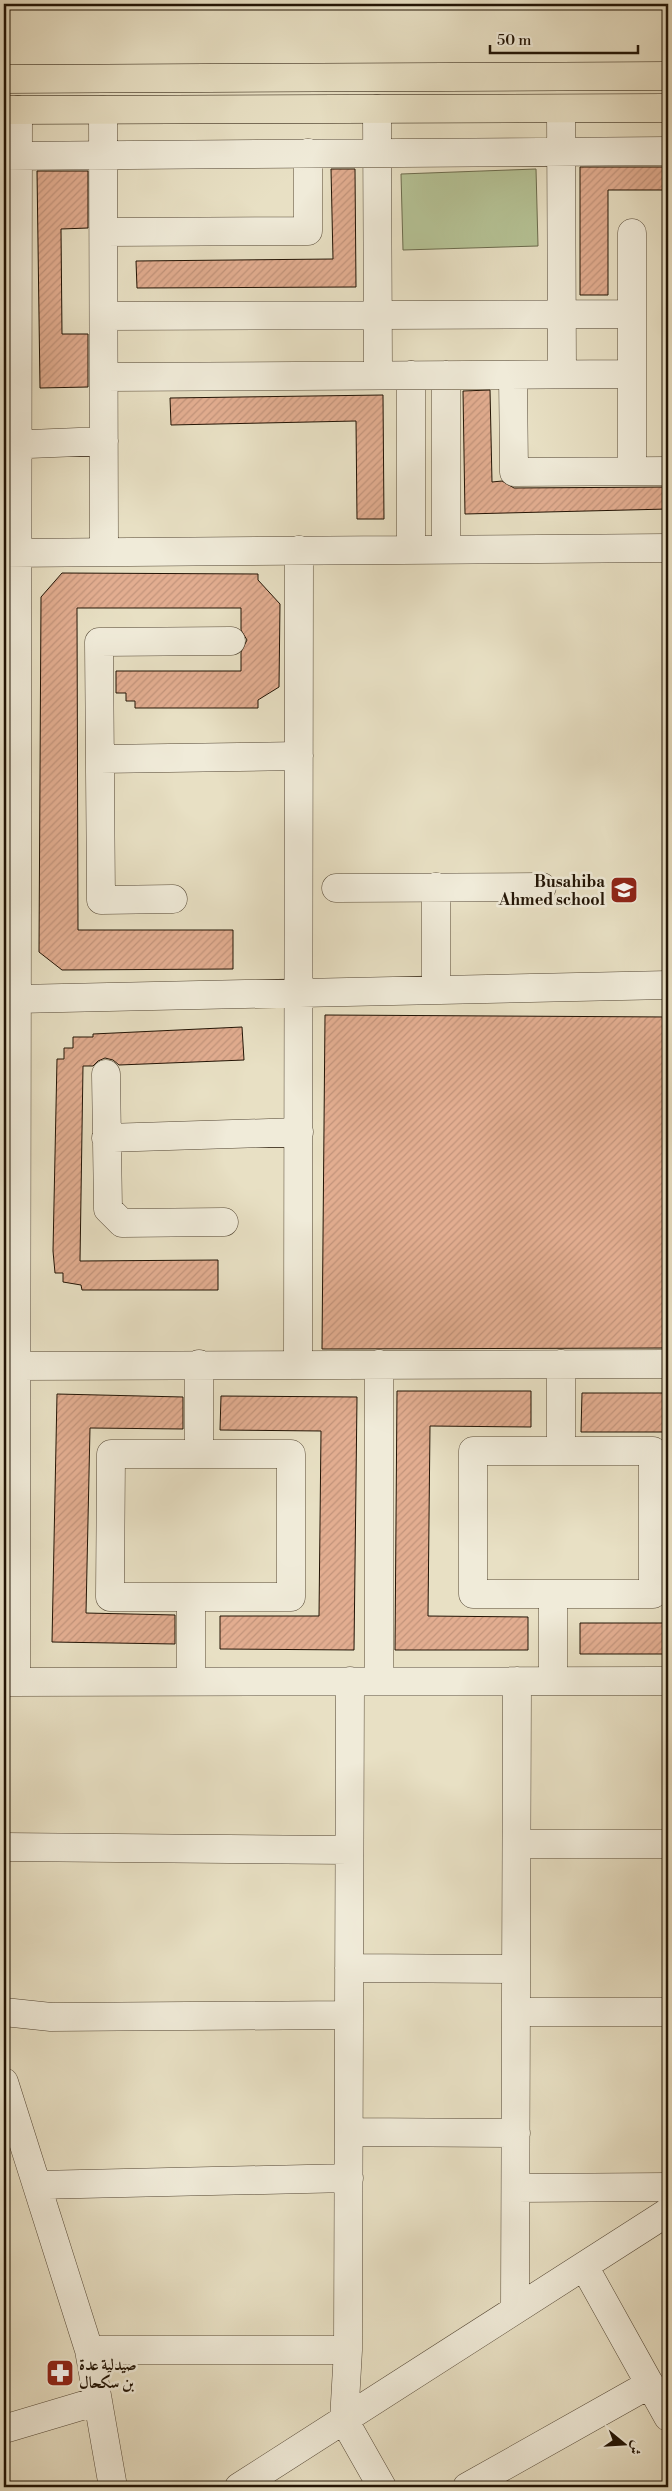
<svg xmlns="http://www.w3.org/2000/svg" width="672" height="2491" font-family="'Libre Bodoni',Amiri,serif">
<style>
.park{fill:#b5c295;stroke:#6c6b4d}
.building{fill:url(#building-hatch);stroke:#221405}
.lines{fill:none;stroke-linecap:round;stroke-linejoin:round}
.minor-casing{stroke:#544735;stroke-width:29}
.major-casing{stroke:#221405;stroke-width:29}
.minor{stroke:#f0ebd9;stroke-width:28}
.major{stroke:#e8e0c4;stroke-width:28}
.labels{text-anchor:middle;stroke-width:5;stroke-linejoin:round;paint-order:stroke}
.poi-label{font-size:16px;font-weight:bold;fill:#221405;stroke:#f0ebd9;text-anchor:end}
</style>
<defs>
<pattern id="building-hatch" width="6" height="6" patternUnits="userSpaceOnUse" patternTransform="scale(1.25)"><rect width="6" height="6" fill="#e2ad90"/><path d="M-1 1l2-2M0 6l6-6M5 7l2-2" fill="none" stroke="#c2947b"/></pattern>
</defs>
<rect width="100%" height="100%" fill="#e8e0c4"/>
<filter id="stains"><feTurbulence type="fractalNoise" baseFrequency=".004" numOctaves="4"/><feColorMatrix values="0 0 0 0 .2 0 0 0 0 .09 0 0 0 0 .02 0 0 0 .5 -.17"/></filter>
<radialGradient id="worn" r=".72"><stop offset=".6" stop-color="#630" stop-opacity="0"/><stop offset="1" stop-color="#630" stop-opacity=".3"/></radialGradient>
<!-- park -->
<path class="park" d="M536,169L538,246L403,250L401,174Z"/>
<!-- building -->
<path class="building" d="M580,167H668V190H608V295H580Z
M331,169H355L356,287L137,288L136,261L333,259Z
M37,171H88V228L61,229L62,334H88V387L40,388Z
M490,390L492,482L502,481L514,488L668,487V509L465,514L463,391Z
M383,395L384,519H357L356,421L171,425L170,398Z
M62,573L258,574V580L280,604L279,687L258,700V708H135V701H126V693H116V671H241V652L247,640L241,630V608H77L78,930H233V969L62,970L39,952L41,597Z
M325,1015L668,1017V1348L322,1349Z
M242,1027L244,1060L119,1065L113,1060L105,1058L98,1061L93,1066H83L80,1261L218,1260V1290H82L81,1285L63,1282V1273H55L53,1251L57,1059H64V1048H73V1037H93V1034Z
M397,1391H531V1427L430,1426L428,1616L528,1617V1650H395Z
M582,1393H668V1432H581Z
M57,1394L183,1397V1429L90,1428L86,1613L175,1615V1644L52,1642Z
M221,1396L357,1397L354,1650L220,1649V1616H319L321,1431L220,1430Z
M580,1623H668V1654H580Z"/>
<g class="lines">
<defs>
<path id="minor" d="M377,109L378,375
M561,109L562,374
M103,110L104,551
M4,156L668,151
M104,232L308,231V153
M632,233V471
M104,316L632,314
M411,375V549
M446,375V549
M513,375L514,472L668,471
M104,377L632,374
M4,445L104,441
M4,553L668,548
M100,759L299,756
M436,887V990
M336,888L542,887
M173,899L101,900L99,642L231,641
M17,999L668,985
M106,1074L108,1209L122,1223L224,1222
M106,1138L299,1132
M298,1364L299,550
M16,1366L668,1364
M561,1451H473V1594H653V1451H561V1364
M199,1454H111L110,1597H291V1454H199V1364
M191,1681V1597
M350,1681L348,2350L344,2420L382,2487
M379,1681V1364
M553,1681V1594
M4,1682L668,1681
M16,1682L18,110
M517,1844H668
M4,1847L349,1850
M349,1968L516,1969
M4,2012L51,2017L349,2015
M516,2012H668
M4,2082L89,2350L113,2487
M349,2132L516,2133
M37,2185L349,2178
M516,2188L668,2187
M584,2266L668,2417
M515,2310L517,1681
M89,2350H348
M4,2429L98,2401
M239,2487L668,2212
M467,2487L650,2384"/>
<path id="major" d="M4,79L668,76
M4,110L668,108"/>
</defs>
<!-- minor casing -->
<use href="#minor" class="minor-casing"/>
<!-- major casing -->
<use href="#major" class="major-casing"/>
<!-- minor -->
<use href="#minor" class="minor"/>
<!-- major -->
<use href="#major" class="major"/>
</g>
<!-- icons -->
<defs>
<symbol id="school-square" viewBox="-11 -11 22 22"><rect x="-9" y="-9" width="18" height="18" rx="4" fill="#8f2418" stroke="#f0ebd9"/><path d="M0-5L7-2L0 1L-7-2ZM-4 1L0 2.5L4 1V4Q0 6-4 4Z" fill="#fff"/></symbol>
<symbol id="pharmacy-square" viewBox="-11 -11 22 22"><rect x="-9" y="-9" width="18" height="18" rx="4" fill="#8f2418" stroke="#f0ebd9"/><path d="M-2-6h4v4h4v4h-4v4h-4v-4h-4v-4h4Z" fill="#fff"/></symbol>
</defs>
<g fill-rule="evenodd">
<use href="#school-square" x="608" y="874" width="32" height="32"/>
<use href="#pharmacy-square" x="44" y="2357" width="32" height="32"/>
</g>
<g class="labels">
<!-- poi labels -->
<g class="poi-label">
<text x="605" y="887">Busahiba<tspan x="605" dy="18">Ahmed school</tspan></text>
<text x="79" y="2370" text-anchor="start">صيدلية عدة<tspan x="79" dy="18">بن سكحال</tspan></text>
</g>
</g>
<!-- margin -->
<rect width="672" height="2491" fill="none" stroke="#e8e0c4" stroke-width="20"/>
<rect x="5" y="5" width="662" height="2481" fill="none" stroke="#221405" stroke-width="2.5"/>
<rect x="10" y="10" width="652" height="2471" fill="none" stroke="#221405"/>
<!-- north arrow -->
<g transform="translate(624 2444) rotate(108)" stroke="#f0ebd9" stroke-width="4" paint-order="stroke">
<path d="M0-4L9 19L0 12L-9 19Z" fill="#221405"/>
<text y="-8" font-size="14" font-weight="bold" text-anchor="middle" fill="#221405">ش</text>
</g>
<!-- scale -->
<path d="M490 45v8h148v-8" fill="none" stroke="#221405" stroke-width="2.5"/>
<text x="497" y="45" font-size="15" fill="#221405" stroke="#f0ebd9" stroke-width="4" paint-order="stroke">50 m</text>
<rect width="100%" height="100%" filter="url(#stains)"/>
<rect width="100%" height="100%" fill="url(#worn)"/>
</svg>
